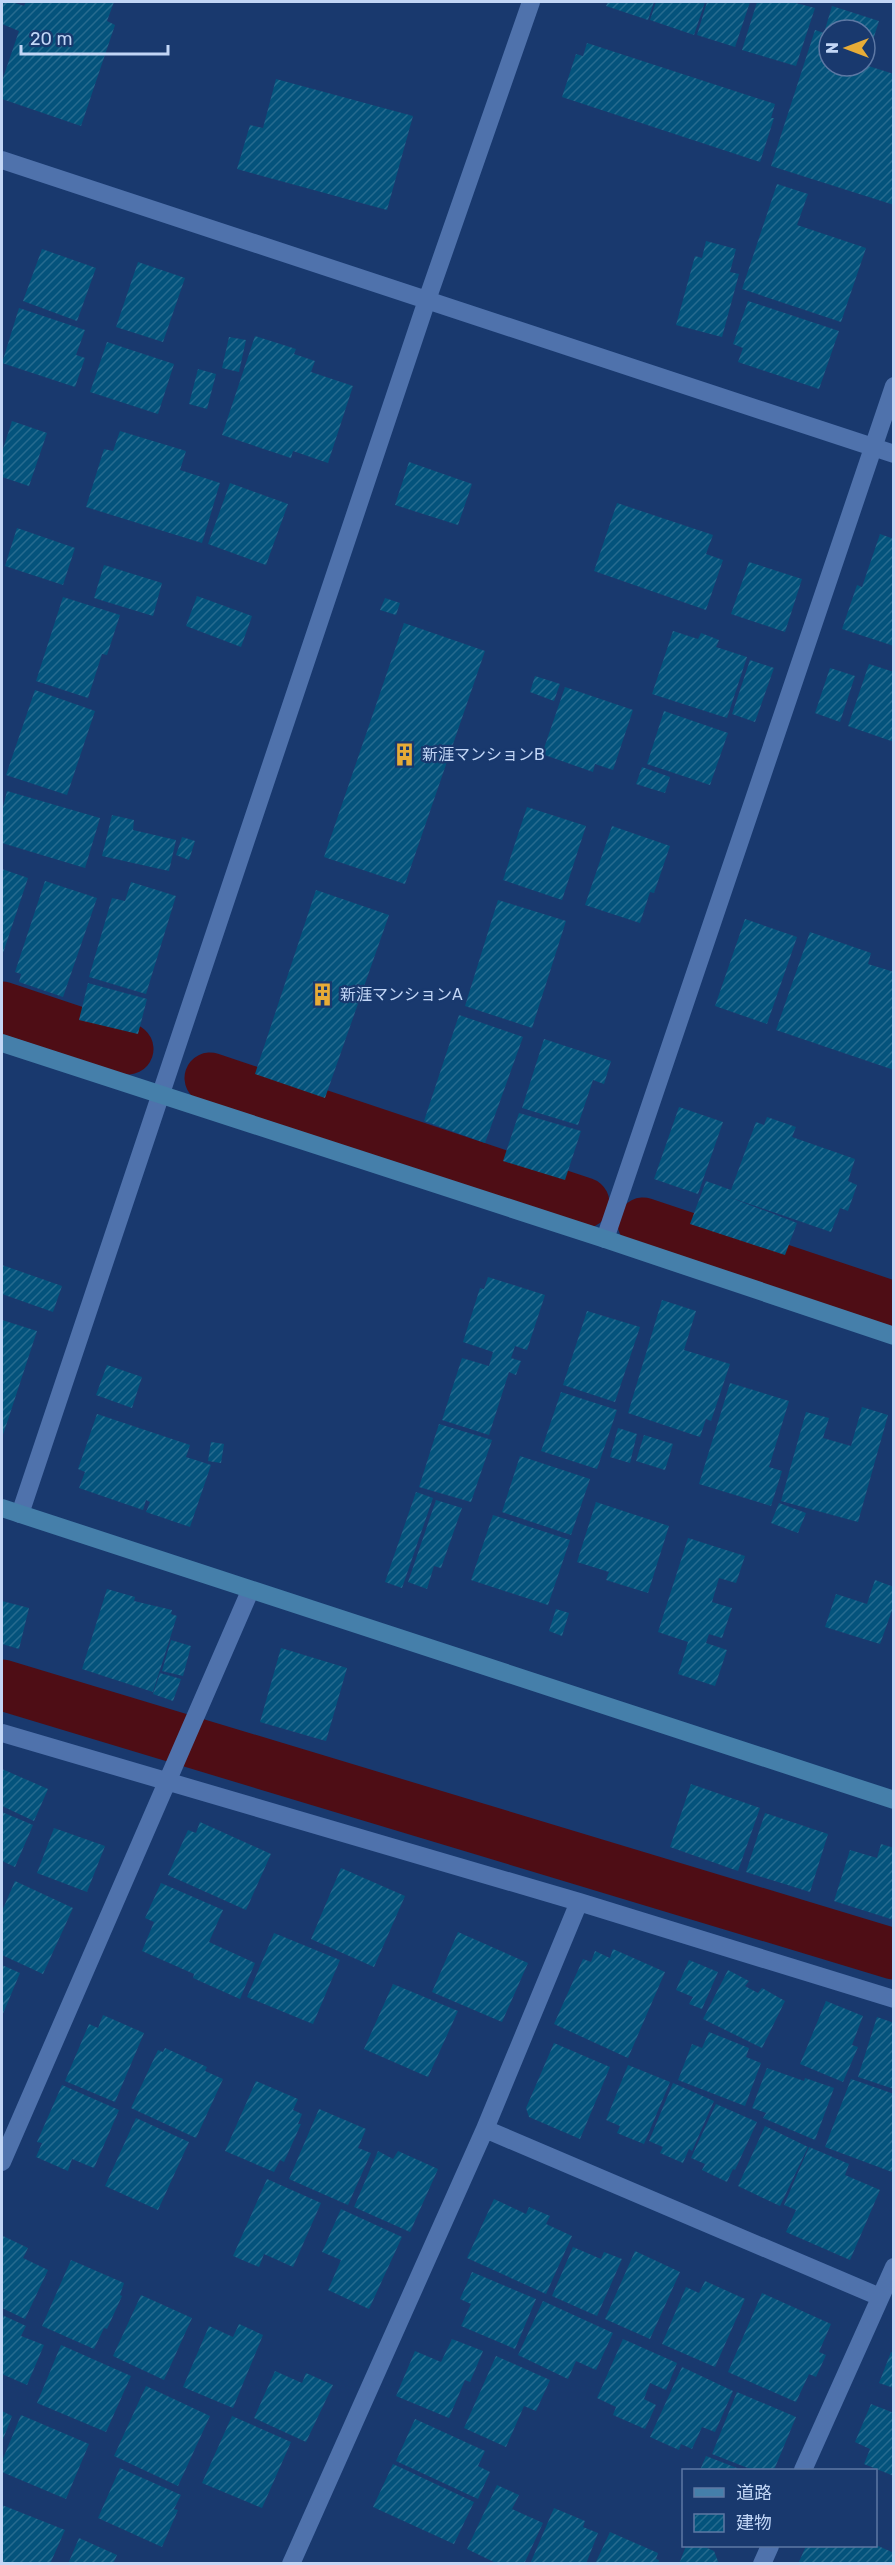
<svg xmlns="http://www.w3.org/2000/svg" width="895" height="2565" font-family="Rubik,'Noto Sans JP',sans-serif">
<style>
.lines{fill:none;stroke-linecap:round;stroke-linejoin:round}
.canal{stroke:#4e0d15;stroke-width:51}
.building{fill:url(#building-hatch)}
.street{stroke:#4f72ac;stroke-width:18}
.secondary{stroke:#457faa;stroke-width:18}
.labels{text-anchor:middle;stroke-width:4.5;stroke-linejoin:round;paint-order:stroke}
.poi-label{font-size:16px;fill:#c2d6f6;stroke:#19396e;text-anchor:start}
</style>
<defs>
<pattern id="building-hatch" width="6" height="6" patternUnits="userSpaceOnUse" patternTransform="scale(1.5)"><rect width="6" height="6" fill="#04537c"/><path d="M-1 1l2-2M0 6l6-6M5 7l2-2" fill="none" stroke="#276b8f"/></pattern>
</defs>
<rect width="100%" height="100%" fill="#19396e"/>
<g class="lines">
<!-- canal -->
<path class="canal" d="M2,1007L128,1049
M210,1078L584,1203
M643,1223L894,1307
M2,1685L894,1954"/>
</g>
<!-- building -->
<path class="building" d="M2,2H12L24,6L26,2H114L107,21L115,25L81,126L2,99V81L19,31L2,24Z
M608,2H654L648,20L606,6Z
M656,2H705L694,35L650,20Z
M707,2H750L735,47L697,35Z
M757,2H792L815,8L796,66L742,50Z
M832,6L879,21L866,62L865,30H829V66L865,65L894,74V205L771,166L815,30L824,33Z
M587,43L775,104L771,118H774L760,162L562,97L576,54L583,56Z
M276,79L413,116L387,210L237,169L250,125L263,128Z
M777,184L808,194L797,225L866,248L841,322L742,289Z
M706,241L736,249L730,272L739,274L722,337L676,325L695,256L702,258Z
M42,249L96,268L77,321L23,301Z
M138,262L185,278L163,342L116,327Z
M748,301L839,331L819,389L738,362L743,348L733,344Z
M19,308L85,330L76,355L85,358L75,387L2,363Z
M255,336L296,349L294,354L315,361L311,372L353,386L328,463L293,451L291,458L222,435Z
M229,337L246,340L239,372L222,368Z
M107,342L174,364L158,414L90,392Z
M198,369L216,374L207,409L189,404Z
M12,421L47,433L29,486L2,477V452Z
M120,431L186,451L180,470L220,483L202,543L86,507L104,449L113,451Z
M409,462L472,484L458,525L395,505Z
M230,483L288,504L266,565L208,544Z
M617,503L713,535L706,554L723,560L706,610L594,571Z
M17,528L75,548L63,585L5,566Z
M880,534L894,539V646L842,629L857,585L862,587Z
M749,562L802,579L785,632L731,614Z
M104,565L162,583L153,616L94,598Z
M197,596L252,616L241,647L186,626Z
M63,597L120,615L107,655L102,654L88,698L36,681Z
M385,598L400,603L396,615L380,610Z
M404,623L485,651L405,884L324,857Z
M673,631L698,639L701,633L719,640L716,647L747,657L727,718L652,694Z
M750,660L774,668L755,722L732,714Z
M869,664L894,672V742L848,726Z
M830,668L855,676L840,722L815,713Z
M535,676L560,684L554,701L530,692Z
M565,687L633,710L613,770L595,764L593,772L542,754Z
M35,690L95,711L67,795L6,775Z
M664,711L728,733L710,785L647,764Z
M642,767L670,777L665,793L636,784Z
M7,791L100,818L85,868L2,843V811Z
M527,807L586,826L562,900L503,880Z
M112,815L134,820L133,830L176,840L169,871L102,856Z
M612,826L670,846L654,893L650,892L640,923L585,905Z
M182,837L195,841L189,860L176,855Z
M2,869L28,878L2,956Z
M45,881L97,898L63,997L19,982L21,974L15,972Z
M131,882L176,896L146,994L89,977L112,898L125,901Z
M316,890L389,915L325,1098L255,1074Z
M498,900L566,921L532,1028L465,1006Z
M745,919L797,937L767,1024L715,1006Z
M810,932L871,953L868,964L894,972V1070L776,1030Z
M88,983L147,999L138,1034L79,1020Z
M459,1015L523,1037L485,1143L424,1121Z
M544,1039L611,1061L604,1084L593,1080L578,1125L522,1108Z
M679,1107L723,1122L698,1194L654,1179Z
M519,1113L581,1131L565,1180L503,1161Z
M767,1117L796,1127L792,1137L855,1159L848,1181L857,1185L848,1211L840,1208L831,1232L729,1197L797,1223L785,1255L690,1224L706,1181L731,1190L756,1122L764,1125Z
M2,1265L62,1286L53,1312L2,1294Z
M488,1277L545,1295L527,1350L515,1346L511,1358L521,1361L516,1375L509,1372L489,1435L442,1420L462,1358L489,1366L493,1352L463,1342L480,1288L484,1289Z
M662,1300L696,1311L684,1350L730,1364L711,1421L706,1419L700,1437L628,1413Z
M587,1311L640,1327L615,1402L563,1385Z
M2,1320L37,1331L2,1438Z
M107,1365L142,1377L132,1408L96,1395Z
M730,1383L789,1401L769,1467L782,1471L771,1506L699,1484Z
M561,1392L617,1410L597,1469L541,1451Z
M862,1407L888,1415L858,1522L781,1501L806,1412L829,1418L823,1438L851,1446Z
M97,1414L190,1445L186,1457L211,1465L190,1527L146,1512L150,1502L146,1500L143,1510L79,1488L85,1472L78,1469Z
M439,1424L492,1440L471,1502L419,1487Z
M618,1428L637,1434L630,1463L610,1457Z
M644,1435L673,1444L665,1470L636,1461Z
M211,1442L224,1444L221,1463L208,1461Z
M520,1456L590,1479L571,1535L502,1512Z
M416,1492L433,1498L402,1588L385,1582Z
M436,1500L462,1508L441,1568L434,1566L427,1589L408,1582Z
M596,1502L669,1526L648,1593L606,1580L609,1572L577,1562Z
M779,1503L806,1513L798,1533L771,1523Z
M493,1515L570,1540L548,1605L471,1580Z
M688,1538L745,1556L736,1583L719,1578L712,1602L732,1608L722,1638L709,1634L706,1643L727,1650L715,1686L678,1674L688,1642L658,1632Z
M875,1580L894,1587V1605L880,1644L825,1627L836,1594L867,1604Z
M107,1589L135,1597L134,1601L172,1610L171,1614L177,1616L153,1692L82,1669Z
M2,1601L29,1608L19,1649L2,1644Z
M556,1609L569,1613L562,1636L549,1631Z
M171,1640L191,1646L183,1676L162,1671Z
M281,1648L347,1668L326,1741L260,1722Z
M160,1673L181,1679L173,1701L153,1694Z
M2,1769L48,1789L34,1821L2,1806Z
M691,1784L760,1808L738,1871L670,1847Z
M2,1812L33,1825L15,1867L2,1861Z
M765,1813L828,1834L810,1892L746,1872Z
M200,1822L271,1854L246,1910L168,1875L188,1830L196,1833Z
M54,1828L105,1846L87,1892L37,1873Z
M881,1844L894,1848V1920L834,1901L850,1850L877,1858Z
M341,1868L405,1896L374,1967L311,1939Z
M15,1881L73,1908L43,1974L2,1955V1911Z
M161,1883L223,1910L209,1942L255,1963L240,1999L193,1978L194,1974L142,1951L154,1922L145,1918Z
M458,1932L528,1963L502,2022L432,1992Z
M274,1933L340,1960L313,2024L247,1997Z
M613,1949L665,1972L628,2058L554,2024L583,1959L591,1962L595,1951L610,1958Z
M689,1960L718,1972L702,2009L689,2004L693,1997L676,1990Z
M2,1965L20,1973L2,2016Z
M728,1970L749,1981L745,1986L758,1993L762,1988L785,2001L762,2048L703,2019Z
M393,1984L458,2011L428,2077L364,2049Z
M826,2001L863,2016L852,2045L858,2047L843,2082L800,2064Z
M103,2015L144,2033L115,2102L65,2081L89,2024L98,2028Z
M877,2017L894,2023V2089L858,2077Z
M709,2032L749,2048L746,2057L761,2063L745,2106L678,2080L692,2044L702,2048Z
M554,2043L610,2067L580,2139L529,2117L526,2108Z
M165,2048L207,2067L205,2071L223,2079L196,2138L131,2108L158,2050L163,2052Z
M628,2065L670,2082L644,2144L617,2133L620,2126L606,2120Z
M767,2068L804,2081L805,2078L834,2088L815,2140L763,2118L766,2113L752,2108Z
M851,2079L894,2094L892,2172L825,2147Z
M256,2081L298,2099L293,2110L302,2114L298,2124H301L284,2162L280,2160L274,2172L225,2151Z
M673,2083L714,2101L692,2151L689,2149L683,2163L660,2153L663,2147L649,2141Z
M62,2085L119,2110L94,2168L72,2159L68,2171L36,2157L42,2143L37,2142Z
M716,2104L757,2122L735,2170L733,2169L727,2182L702,2170L705,2164L691,2158Z
M319,2109L366,2129L358,2148L371,2153L348,2205L289,2179Z
M136,2118L189,2142L158,2210L105,2186Z
M765,2126L808,2147L780,2206L738,2186Z
M809,2147L849,2164L845,2175L880,2190L850,2260L786,2232L796,2210L784,2205Z
M378,2151L393,2159L398,2151L438,2169L410,2232L354,2207Z
M267,2179L321,2203L293,2267L264,2254L259,2267L233,2256Z
M494,2199L526,2214L529,2207L550,2216L546,2224L572,2236L546,2294L467,2258Z
M341,2209L402,2237L369,2309L328,2290L341,2260L322,2252Z
M3,2236L28,2248L23,2258L48,2270L25,2319L2,2308Z
M573,2247L601,2259L604,2252L622,2259L597,2316L552,2296Z
M635,2251L680,2272L650,2339L605,2319Z
M71,2260L124,2283L120,2295L122,2296L107,2329L104,2328L94,2349L42,2326Z
M472,2272L536,2299L515,2349L461,2326L471,2304L460,2299Z
M705,2281L745,2299L715,2367L662,2344L686,2287L699,2293Z
M762,2293L831,2324L819,2352L826,2355L816,2377L809,2374L796,2402L728,2372Z
M141,2295L192,2318L164,2380L113,2356Z
M543,2301L613,2333L596,2370L576,2361L568,2379L518,2355Z
M2,2315L26,2326L21,2336L44,2345L27,2385L2,2374Z
M239,2324L263,2335L233,2408L183,2387L209,2326L233,2337Z
M452,2339L483,2351L470,2382L465,2380L449,2418L396,2396L415,2351L441,2362Z
M623,2339L677,2363L666,2390L650,2383L644,2399L656,2405L645,2429L613,2415L616,2407L597,2398Z
M61,2345L131,2376L106,2432L37,2403Z
M891,2352L894,2353V2388L879,2383Z
M496,2356L550,2380L536,2411L524,2406L506,2447L464,2428Z
M682,2367L733,2391L715,2432L702,2427L692,2449L681,2444L679,2450L650,2437Z
M275,2371L302,2383L306,2373L333,2385L306,2442L254,2418Z
M146,2386L210,2416L178,2486L114,2456Z
M737,2392L796,2417L774,2470H753L712,2454Z
M871,2404L894,2413V2476L864,2464L870,2449L855,2442Z
M2,2411L12,2416L2,2442Z
M21,2415L89,2444L66,2499L2,2472V2461Z
M232,2416L291,2442L262,2508L202,2483Z
M415,2419L485,2451L478,2466L490,2472L478,2499L396,2461Z
M706,2456L742,2470H700Z
M393,2464L474,2502L454,2544L373,2507Z
M120,2468L181,2495L174,2509L178,2510L162,2547L98,2518Z
M497,2485L519,2495L512,2509L543,2523L524,2564H498L467,2549Z
M2,2505L65,2530L50,2564H2Z
M554,2508L585,2521L583,2527L598,2533L586,2564H530Z
M610,2532L658,2553L656,2559L659,2560L658,2564H595Z
M79,2538L117,2555L113,2564H68Z
M876,2545L894,2553V2564H798L806,2546Z
M686,2546H703L714,2551L719,2564H679Z"/>
<g class="lines">
<!-- street -->
<path class="street" d="M2,160L894,454
M605,1239L894,386
M20,1514L427,300L531,2
M2,1733L579,1902L894,1999
M485,2129L880,2297
M2,2162L250,1591
M803,2470L894,2267
M291,2564L485,2129L579,1902
M762,2564L770,2546"/>
<!-- secondary -->
<path class="secondary" d="M2,1043L605,1239L894,1336
M2,1508L894,1800"/>
</g>
<!-- icons -->
<defs>
<symbol id="building-bare" viewBox="-9 -9 18 18"><path d="M-4-6H4V6H1V3H-1V6H-4ZM-2.5-4.3h1.7v1.8h-1.7ZM.8-4.3h1.7v1.8H.8ZM-2.5-1h1.7V.8h-1.7ZM.8-1h1.7V.8H.8Z" fill="#e7ac37" stroke="#19396e" stroke-width="2.5" paint-order="stroke"/></symbol>
</defs>
<g fill-rule="evenodd">
<use href="#building-bare" x="388" y="738" width="33" height="33"/>
<use href="#building-bare" x="306" y="978" width="33" height="33"/>
</g>
<g class="labels">
<!-- poi labels -->
<g class="poi-label">
<text x="422" y="760">新涯マンションB</text>
<text x="340" y="1000">新涯マンションA</text>
</g>
</g>
<!-- border -->
<rect width="895" height="2565" fill="none" stroke="#c2d6f6" stroke-width="6"/>
<!-- legend -->
<rect x="682" y="2469" width="195" height="78" fill="#19396e" stroke="#5d78a4" stroke-width="1.5"/>
<rect x="694" y="2488" width="30" height="9" fill="#457faa" stroke="#5d78a4" stroke-width="1.5"/>
<text x="736" y="2499" font-size="18" fill="#c2d6f6">道路</text>
<rect x="694" y="2514" width="30" height="18" fill="url(#building-hatch)" stroke="#5d78a4" stroke-width="1.5"/>
<text x="736" y="2529" font-size="18" fill="#c2d6f6">建物</text>
<!-- north arrow -->
<g transform="translate(847 48) rotate(270)"><circle r="28" fill="#19396e" stroke="#5d78a4" stroke-width="1.5"/>
<path d="M0-4.5L10 22L0 15L-10 22Z" fill="#e7ac37"/>
<text y="-9" font-size="16" font-weight="bold" text-anchor="middle" fill="#c2d6f6">N</text>
</g>
<!-- scale -->
<path d="M21 45v9h147v-9" fill="none" stroke="#c2d6f6" stroke-width="3"/>
<text x="30" y="45" font-size="18" fill="#c2d6f6" stroke="#19396e" stroke-width="4.5" paint-order="stroke">20 m</text>
</svg>
